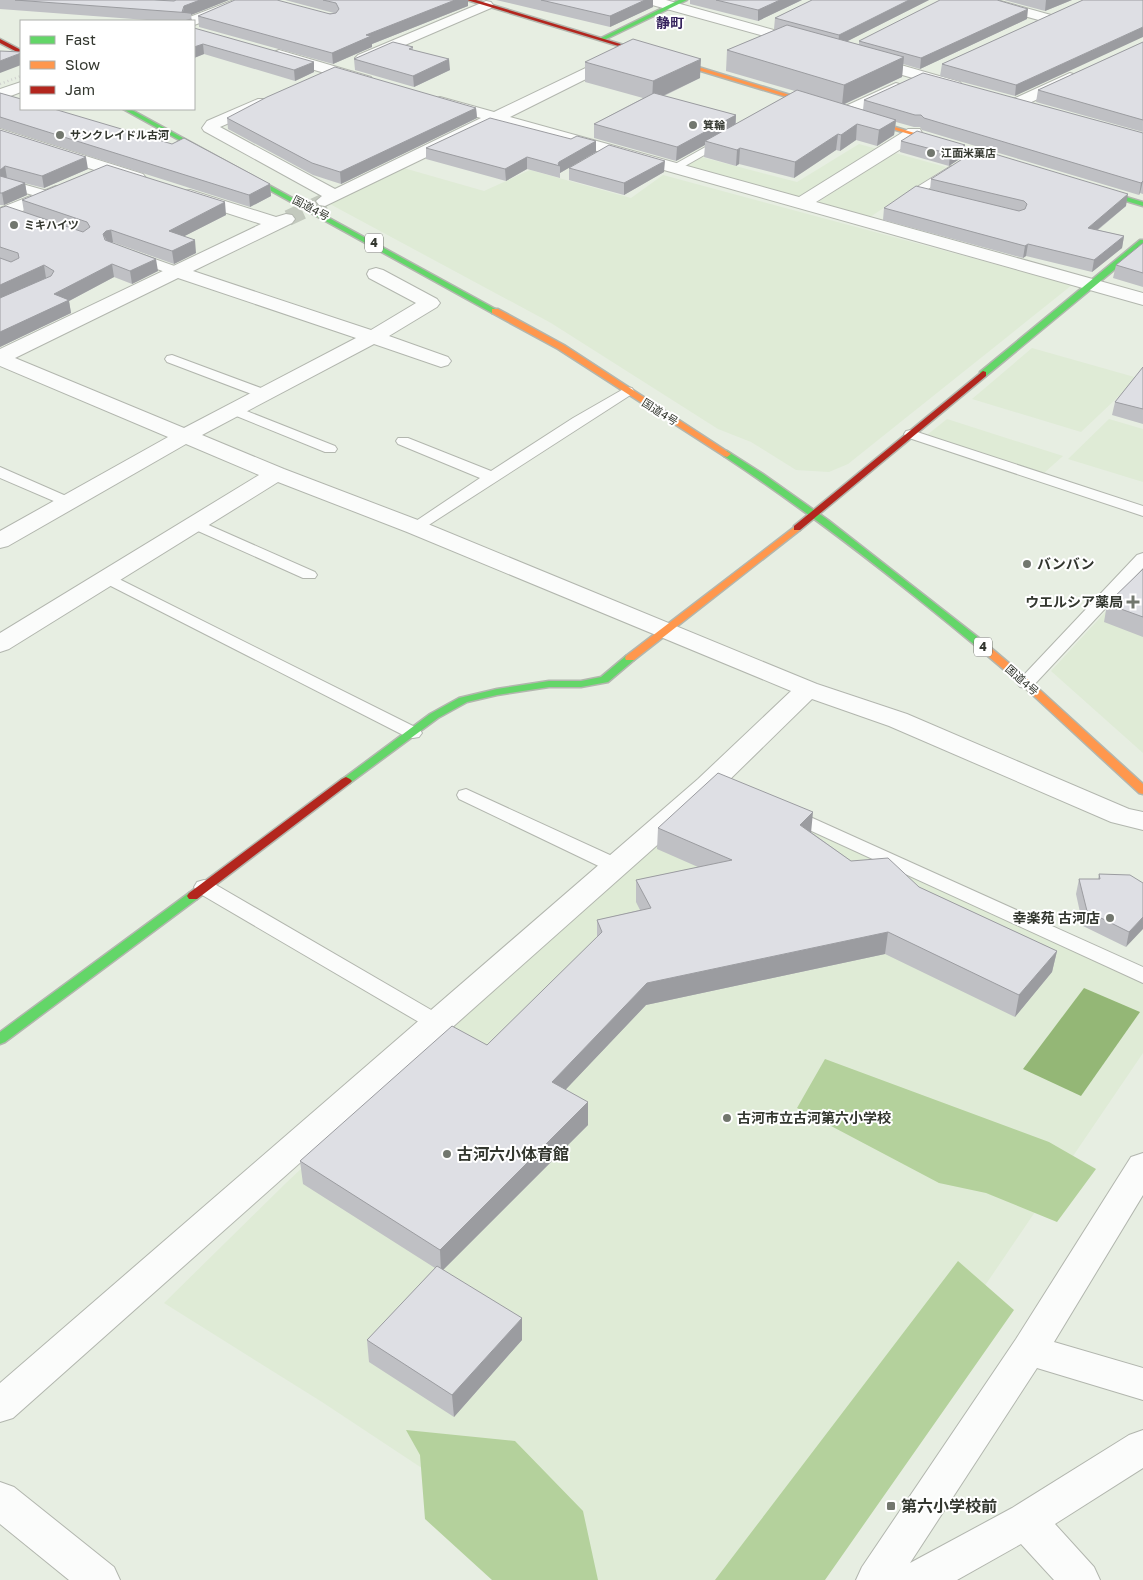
<svg xmlns="http://www.w3.org/2000/svg" width="1143" height="1580" font-family="'Golos Text','Noto Sans JP',sans-serif">
<style>
.built{fill:#dfebd6}
.forest{fill:#b4d19c}
.water{fill:#94b776}
.lines{fill:none;stroke-linecap:round;stroke-linejoin:round}
.street-tunnel{stroke:#c3c9be;stroke-width:16;stroke-dasharray:16 8;stroke-linecap:butt}
.lane-casing{stroke:#b2b6ae;stroke-width:2}
.street-casing{stroke:#b2b6ae;stroke-width:2}
.fast-casing{stroke:#b2b6ae;stroke-width:3}
.slow-casing{stroke:#b2b6ae;stroke-width:3}
.jam-casing{stroke:#b2b6ae;stroke-width:3}
.lane{fill:#fbfcfb;fill-rule:evenodd}
.street{fill:#fbfcfb;fill-rule:evenodd}
.fast{fill:#63d668;fill-rule:evenodd}
.slow{fill:#ff974d;fill-rule:evenodd}
.jam{fill:#b3261e;fill-rule:evenodd}
.rail{stroke:#cfd0ce;stroke-width:2.5;stroke-dasharray:1 3;stroke-linecap:butt}
.wall{fill:#bfc0c4}
.shaded-wall{fill:#9b9ca0}
.building{fill:#dedfe4;stroke:#9b9ca0}
.poi-dot{fill:#72776e;stroke:#fff;stroke-width:2}
.labels{text-anchor:middle;stroke-width:4;stroke-linejoin:round;paint-order:stroke}
.far-poi-label{font-size:11px;font-weight:bold;fill:#33372f;stroke:#fff;text-anchor:start}
.far-street-label{font-size:11px;fill:#33372f;stroke:#fff}
.shield{fill:#fff;stroke:#70736d;stroke-width:1}
.shield-label{font-size:12px;font-weight:bold;fill:#33372f}
.far-quarter-label{font-size:14px;font-weight:bold;fill:#37245e;stroke:#fff}
.poi-label{font-size:14px;font-weight:bold;fill:#33372f;stroke:#fff;text-anchor:start}
.near-poi-label{font-size:16px;font-weight:bold;fill:#33372f;stroke:#fff;text-anchor:start}
</style>
<rect width="100%" height="100%" fill="#e7eee2"/>
<!-- built -->
<path class="built" d="M859,144L877,149L797,199L682,168L701,157L797,182Z
M895,153L946,167L870,217L818,202Z
M400,167L484,191L530,170L631,198L663,175L1072,285L848,464L829,472L796,470L751,442L718,429L551,323L328,203Z
M1032,348L1138,378L1081,432L972,399Z
M947,419L1063,456L1044,473L927,435Z
M1109,419L1143,429V482L1068,459Z
M1143,571V753L1051,671Z
M708,785L1143,971V1053L785,1580H591L322,1402L164,1303L286,1183Z"/>
<!-- forest -->
<path class="forest" d="M825,1059L1049,1142L1096,1169L1057,1222L986,1193L939,1183L797,1108Z
M958,1261L1014,1310L825,1580H715Z
M406,1430L515,1441L583,1511L598,1580H492L425,1519L420,1455Z"/>
<!-- water -->
<path class="water" d="M1084,988L1140,1012L1081,1096L1023,1069Z"/>
<g class="lines">
<!-- street-tunnel -->
<path class="street-tunnel" d="M288,218L325,201"/>
<defs>
<path id="lane" d="M725,136L731,139L729,141L678,170L674,172L668,168Z
M951,166L957,170L955,172L925,191L936,193L938,196L936,199C929,200 914,197 909,192Z
M8,180L51,192L53,195L47,199L4,187L2,184Z
M132,251L183,269L184,272L178,276L173,275L128,258L126,255Z
M172,355L269,391L271,394L269,397H259L167,362L165,359L167,356Z
M627,387L632,388L634,391L632,394L421,530H409L407,527L480,478L398,444L396,441L398,438H408L491,471L573,418Z
M234,406L335,446L337,449L335,452H325L229,413L227,410L229,407Z
M911,430L1143,506V516L906,437L904,434L906,431Z
M0,467L73,499L76,502L73,505H63L0,478Z
M195,519L315,572L317,575L315,578H303L189,527L187,524L189,521Z
M1143,553V568L1032,687L1026,688L1020,687L1017,683L1020,679L1137,555Z
M107,573L419,729L422,733L419,737L413,738L407,737L101,581L99,578L101,575Z
M466,789L623,861L626,866L623,871L616,872L609,871L459,799L457,795L459,791Z
M788,807L1143,967V983L781,817L778,813L781,809Z
M204,880L211,882L445,1018L448,1023L445,1028L437,1031L429,1028L197,892L194,887L197,882Z"/>
<path id="street" d="M234,0H254L252,3L197,24L194,25V21H185L187,18Z
M643,0H666L810,40L813,43L810,46H800L645,3Z
M974,0H997L1051,15L1053,18L1051,21L1046,22L976,3Z
M486,1L491,2L493,5L491,8L368,61H358L355,58L358,55Z
M279,50L371,77L373,80L371,83L365,85L274,58L271,55L274,52Z
M619,52L624,54L627,57L624,60L510,117L799,197L908,129H920L922,133L920,137L816,202L1143,293V305L497,123L325,206L319,205L316,201L322,196L204,131L202,128L207,121L258,99H270L272,102L270,105L220,127L335,189L481,118L434,105L432,102L434,99L440,97L494,112Z
M866,55L960,82L962,85L960,88L954,90L861,63L858,60L861,57Z
M1070,73L1076,75L1078,78L1076,81L1023,106H1011L1009,103L1011,100Z
M21,82V92L0,100V89Z
M896,83L902,85L904,88L902,91L851,115H839L837,112L839,109Z
M0,129L143,174L146,178L143,182L137,183L131,182L0,139Z
M56,186L62,187L65,191L62,195L0,220V208Z
M190,190L276,217L286,214L292,215L295,219L292,223L193,271L371,330L416,303L369,278L367,274L369,270L376,268L383,270L437,299L440,303L437,307L389,336L448,357L451,361L448,365L441,367L374,344L202,435L284,469L423,522L817,684L907,714L1129,809L1143,812V830L1111,822L889,726L812,699L718,791L13,1418L0,1422V1383L698,779L791,691L407,532L278,482L9,649L0,652V633L259,475L186,444L8,546L0,548V531L168,437L0,366V349L261,224L184,199L181,195L184,191ZM178,278L356,338L184,428L15,358Z
M1143,1153V1195L1054,1342L1143,1368V1400L1037,1368L910,1563L1012,1508L1129,1435L1143,1430V1468L1055,1524L1094,1567L1100,1580H1054L1021,1544L957,1580H856L862,1567L1016,1339L1131,1157Z
M0,1482L14,1487L114,1567L120,1580H69L0,1524Z"/>
<path id="fast" d="M679,0H687L604,40L599,39Z
M123,109H130L499,311L492,313Z
M1089,186L1143,202V206L1089,190Z
M1140,240H1143V246L986,376H980V372Z
M727,451L763,474L828,520L984,642L985,644L984,646H976C895,579 812,514 724,456V452Z
M630,655L634,656L635,658L634,660L608,682L581,687H549L497,695L467,702L438,718L350,783H342L340,781L430,714L459,698L497,689L549,681H581L601,677L626,656Z
M193,892L197,893L199,896L197,899L5,1042L0,1044V1032L189,893Z"/>
<path id="slow" d="M691,66H695L1013,163L1008,164L691,68Z
M492,309H498L564,345L731,454L727,457L724,456L558,349L492,313Z
M797,525L800,526V530L634,660H626L625,658L626,656Z
M980,641L984,642L1030,681L1143,784V794L1139,793L1022,685L976,646L975,644L976,642Z"/>
<path id="jam" d="M467,0H476L696,67L691,68Z
M0,39L21,50V54L0,43Z
M983,371L986,372V376L800,530H794V526Z
M346,777L350,779L352,781L350,783L197,899H189L187,896L189,893L342,779Z"/>
</defs>
<!-- lane casing -->
<use href="#lane" class="lane-casing"/>
<!-- street casing -->
<use href="#street" class="street-casing"/>
<!-- fast casing -->
<use href="#fast" class="fast-casing"/>
<!-- slow casing -->
<use href="#slow" class="slow-casing"/>
<!-- jam casing -->
<use href="#jam" class="jam-casing"/>
<!-- lane -->
<use href="#lane" class="lane"/>
<!-- street -->
<use href="#street" class="street"/>
<!-- fast -->
<use href="#fast" class="fast"/>
<!-- slow -->
<use href="#slow" class="slow"/>
<!-- jam -->
<use href="#jam" class="jam"/>
<!-- rail -->
<path class="rail" d="M0,84L21,76"/>
</g>
<!-- wall -->
<path class="wall" d="M0,0H229L191,15L192,21H160L0,9Z
M285,0H468V6L372,44V47L333,64L199,27L198,16L334,13Z
M496,0H653V7L610,27Z
M690,0H802L758,21L690,4Z
M812,0H929L847,41L859,45V41L1027,19L920,69L903,64L902,77L845,104L863,110L864,100L1143,133V194L1140,193L1139,195L922,130L920,127H914L896,122L894,135L877,146L856,140L840,151L836,150L794,178L739,164L736,166L704,157L705,145L676,161L594,138V124L643,98L585,82V62L700,78L664,96L736,115V124L795,91L726,71L727,50L777,29H774L775,18Z
M1004,0H1072L1045,11Z
M1083,0L1015,96L940,76L942,64Z
M194,28L314,72L295,81L204,54L194,58Z
M1143,42V132L1036,102L1038,90Z
M413,47V50L450,70L414,87L355,70L354,59Z
M0,93L270,184L271,196L250,207L0,128Z
M476,108L477,118L341,184L313,175L228,129L227,118Z
M0,130L88,169L44,188L24,183H25L27,195L4,205H0Z
M571,139L596,141V152L560,173V178L527,169L506,181L426,159V148Z
M901,141L965,145L964,156L949,166L900,152Z
M569,168L664,172L624,195L569,180Z
M931,179L1126,206L1098,230L1124,236L1122,248L1092,272L1026,256L1023,258L883,220L884,208L930,190Z
M22,200L226,215L184,236L196,253L174,264L112,242L158,271L132,284L114,277L69,301L71,313L0,347V208L24,212Z
M1143,243V287L1113,278L1116,265Z
M1143,367V424L1112,415L1115,402Z
M1143,569V637L1104,622L1107,604Z
M658,828L811,832L851,861L919,887L1057,951L1052,972L1015,1017L885,954L646,1005L565,1090L588,1125L443,1270L522,1340L454,1417L369,1362L367,1340L435,1268L303,1184L300,1161L487,1045L597,937V920L640,910L636,902V880L698,867L657,849Z
M1099,874L1143,883L1126,947L1083,926L1076,894L1079,879H1098Z"/>
<!-- shaded-wall -->
<path class="shaded-wall" d="M200,0H229L191,15V13L183,12L184,6Z
M455,0H468V6L372,44V47L333,64L332,53L366,35Z
M645,0H653V7L610,27V16Z
M780,0H802L758,21V10Z
M909,0H929L838,46L839,35Z
M1046,0H1072L1045,11Z
M1028,9L1027,19L920,69L921,58Z
M1143,27V37L1015,96L1016,85Z
M203,44L204,54L194,58V47Z
M21,53V65L0,73V61Z
M904,57L902,77L842,105L844,85Z
M449,59L450,70L414,87L413,76Z
M701,59L700,78L652,101L653,81Z
M314,62V72L295,81L294,70Z
M476,108L477,118L341,184L340,172Z
M736,115L735,128L705,141V145L676,161L677,147Z
M896,120L894,135L877,146L879,130Z
M857,124L856,140L840,151L841,135Z
M838,134L836,150L794,178L795,162Z
M596,141V152L560,173V166H558L559,162Z
M965,145L964,156L949,166L950,154Z
M740,148L739,164L736,166L737,150Z
M86,157L88,169L44,188L42,176Z
M527,157V169L506,181L505,169Z
M665,161L664,172L624,195V183Z
M5,166L7,178L0,184V170Z
M1143,181L1140,193L1139,195L1141,183Z
M25,183L27,195L4,205L2,193Z
M270,184L271,196L250,207L249,195Z
M1128,194L1126,206L1086,239L1088,228Z
M225,202L226,215L171,243L169,231Z
M111,230L113,242L108,243L103,234L106,231Z
M1124,236L1122,248L1092,272L1094,260Z
M195,240L196,253L174,264L172,251Z
M1028,244L1026,256L1023,258L1025,246Z
M156,259L158,271L132,284L130,271Z
M112,264L114,277L69,301L71,313L0,347V332L54,294Z
M44,265L46,278L0,299V285Z
M813,812L811,833L800,825Z
M1143,917V929L1126,947L1129,932Z
M888,932L885,954L646,1005L552,1104V1082L647,983Z
M1057,951L1052,972L1015,1017L1019,995Z
M588,1102V1125L441,1272L440,1250Z
M522,1318V1340L454,1417L452,1395Z"/>
<!-- building -->
<path class="building" d="M15,0H154L174,1L176,0H200L184,6L182,12L191,13Z
M235,0H277L330,14L336,13L339,9L336,3L323,0H455L366,35L371,36L332,53L198,16Z
M541,0H645L610,16Z
M716,0H780L758,10Z
M812,0H909L839,35L775,18Z
M940,0H997L1028,9L921,58L859,41Z
M1083,0H1143V27L1016,85L942,64Z
M191,19V21H184Z
M787,25L904,57L844,85L727,50Z
M194,28L314,62L294,70L203,44L194,47Z
M633,39L701,59L653,81L585,62Z
M393,42L413,47L409,49L449,59L413,76L354,59Z
M1143,42V120L1038,90Z
M0,51L21,52V53L0,61Z
M335,67L476,108L340,172L312,163L227,118L267,97Z
M923,73L1143,133V181L1141,183L924,118L921,115H915L864,100Z
M797,90L896,120L879,130L857,124L841,135L838,134L795,162L740,148L737,150L705,141Z
M0,93L21,99V109H54L172,144L184,138L270,184L249,195L0,117Z
M654,93L736,115L677,147L594,124Z
M490,118L571,139L577,136L596,141L559,162L558,164L560,166L527,157L505,169L426,148Z
M0,130L86,157L42,176L5,166L0,170Z
M917,131L965,145L950,154L901,141Z
M609,145L665,161L624,183L569,168Z
M978,149L1128,194L1088,228L1124,236L1094,260L1028,244L1025,246L884,208L916,186L1019,211L1025,209L1027,204L1024,201L931,179Z
M107,165L225,202L169,231L195,240L172,251L111,230L106,231L103,234L105,240L156,259L130,271L112,264L54,294L69,300L0,332V298L51,276L54,271L44,265L0,285V258L11,262L19,258L18,253L0,247V208L6,206L83,232L90,227L87,222L22,200Z
M0,175V176L25,183L2,193H0Z
M1143,243V273L1116,265Z
M1143,367V409L1115,402Z
M1143,569V617L1107,604Z
M718,773L813,812L800,825L851,861L888,858L919,887L1057,951L1019,995L888,932L647,983L552,1082L588,1102L440,1250L300,1161L452,1026L487,1045L602,932L597,920L651,908L636,880L732,860L658,828Z
M1099,874L1130,875L1143,883V917L1129,932L1087,911L1079,879H1100Z
M437,1266L522,1318L452,1395L367,1340Z"/>
<!-- markers -->
<g class="poi-dot">
<circle cx="693" cy="125" r="5"/>
<circle cx="60" cy="135" r="5"/>
<circle cx="931" cy="153" r="5"/>
<circle cx="14" cy="225" r="5"/>
<circle cx="1027" cy="564" r="5"/>
<path d="M1130.5 594.5h5v5h5v5h-5v5h-5v-5h-5v-5h5z"/>
<circle cx="1110" cy="918" r="5"/>
<circle cx="727" cy="1118" r="5"/>
<circle cx="447" cy="1154" r="5"/>
<rect x="886" y="1501" width="10" height="10" rx="2.5"/>
</g>
<g class="labels">
<!-- far-poi labels -->
<g class="far-poi-label">
<text x="703" y="129">箕輪</text>
<text x="70" y="139">サンクレイドル古河</text>
<text x="941" y="157">江面米菓店</text>
<text x="24" y="229">ミキハイツ</text>
</g>
<!-- far-street labels -->
<g class="far-street-label">
<text transform="translate(311 208) rotate(28)" y="4">国道4号</text>
<text transform="translate(660 412) rotate(32)" y="4">国道4号</text>
<text transform="translate(1022 680) rotate(41)" y="4">国道4号</text>
</g>
<!-- shield labels -->
<g class="shield">
<rect x="365" y="233.5" width="18" height="19" rx="4"/>
<rect x="974" y="637.5" width="18" height="19" rx="4"/>
</g>
<g class="shield-label">
<text x="374" y="247">4</text>
<text x="983" y="651">4</text>
</g>
<!-- far-quarter labels -->
<g class="far-quarter-label">
<text x="670" y="28">静町</text>
</g>
<!-- poi labels -->
<g class="poi-label">
<text x="1037" y="569">バンバン</text>
<text x="1123" y="607" text-anchor="end">ウエルシア薬局</text>
<text x="1100" y="923" text-anchor="end">幸楽苑 古河店</text>
<text x="737" y="1123">古河市立古河第六小学校</text>
</g>
<!-- near-poi labels -->
<g class="near-poi-label">
<text x="457" y="1160">古河六小体育館</text>
<text x="901" y="1512">第六小学校前</text>
</g>
</g>
<!-- legend -->
<rect x="20" y="20" width="175" height="90" fill="#ffffff" stroke="#adafac"/>
<rect x="30" y="36" width="25" height="8" fill="#63d668" stroke="#adafac"/>
<text x="65" y="45" font-size="15" fill="#33372f">Fast</text>
<rect x="30" y="61" width="25" height="8" fill="#ff974d" stroke="#adafac"/>
<text x="65" y="70" font-size="15" fill="#33372f">Slow</text>
<rect x="30" y="86" width="25" height="8" fill="#b3261e" stroke="#adafac"/>
<text x="65" y="95" font-size="15" fill="#33372f">Jam</text>
</svg>
